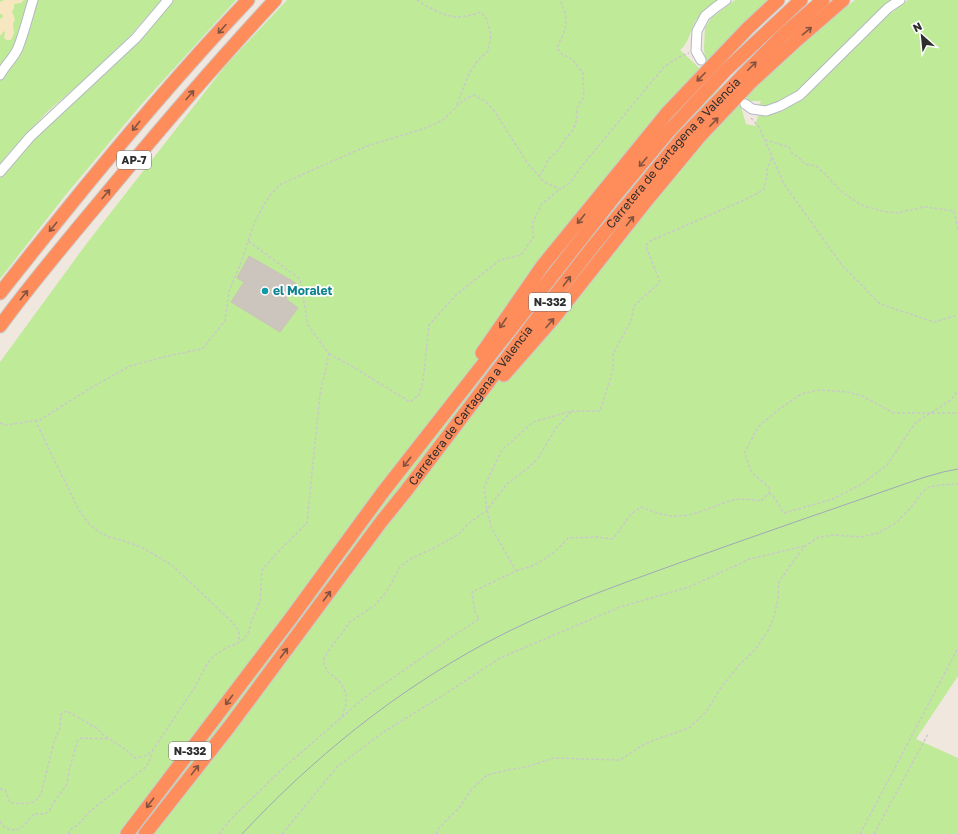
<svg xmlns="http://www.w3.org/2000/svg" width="958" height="834" font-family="'Golos Text',sans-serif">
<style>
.green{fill:#bfea98}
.sand{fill:#f6e7c1}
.building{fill:#cbc5be;stroke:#ccc2b8}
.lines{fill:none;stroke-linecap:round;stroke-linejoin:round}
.minor-casing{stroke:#b3b8c2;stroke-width:11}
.highway-casing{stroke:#c9c9c9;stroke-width:15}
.path{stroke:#c9c9c9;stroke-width:1.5;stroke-dasharray:3 2;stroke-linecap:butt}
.minor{stroke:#fff;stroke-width:9}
.highway{stroke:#ff8c5b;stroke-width:13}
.tram{stroke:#a1a8b9;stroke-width:1}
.oneway{stroke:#825440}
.culture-dot{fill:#0f9aa8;stroke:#fff;stroke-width:1.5}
.labels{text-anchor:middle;stroke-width:3.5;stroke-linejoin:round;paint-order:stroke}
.shield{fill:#fff;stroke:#6d6d6d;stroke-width:1}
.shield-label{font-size:11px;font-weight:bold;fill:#2e2e2e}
.street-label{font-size:12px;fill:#2e2e2e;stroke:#fff}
.culture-label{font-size:12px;font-weight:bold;fill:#0d838f;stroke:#fff;text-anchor:start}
</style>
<rect width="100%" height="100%" fill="#f0e7df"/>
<!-- green -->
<path class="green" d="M0,0H161L131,35L84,80L47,112L7,155L0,164Z
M174,0H236L140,106L64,197L0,279V178L40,133L127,53Z
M287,0H719C711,6 701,12 695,22C690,31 689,43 680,50L741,107L746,124L755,126L758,116L769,115L780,112L806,95L821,82L866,35L887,16L908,0H958V676L916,739L958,758V834H0V362L87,243L226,65Z
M735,0H770L707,62L705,59L704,48L705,28L711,18Z
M855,0H894L799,90C788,98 773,109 759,105L761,101H747L746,95C779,61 816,29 855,0Z"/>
<!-- sand -->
<path class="sand" d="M4,0H24L21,3L14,4V8L12,12L15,19L13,24L14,33L11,40H7L4,38L5,32L4,31L0,36V19L3,17L2,14H0V2Z"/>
<!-- building -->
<path class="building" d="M249,256L296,283L286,299L298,308L280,332L231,302L244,282L237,278Z"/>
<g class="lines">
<defs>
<path id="minor" d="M701,60L696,51L697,31L705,16L716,7L726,0
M0,75C5,65 14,58 18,48C24,33 28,16 33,0
M745,104L752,109L766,111L780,106L800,95L888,8L900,0
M0,172L30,137L136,38L168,0"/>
<g id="highway">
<path d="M0,293C79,193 160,93 248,0"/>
<path d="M0,326C35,278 74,233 112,187C165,123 219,60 275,0"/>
<path d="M482,353L543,265L667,113L748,28L778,0"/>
<path d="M504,375L553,319L647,200L700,136L750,83L798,39L843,0"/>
<path d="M127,834L291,618L383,492L614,197L668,132L726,70L801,0"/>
<path id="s1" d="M145,834L229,727L381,522L406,491L531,326L594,245L681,139L747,71L784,34L823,0"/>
</g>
</defs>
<!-- minor casing -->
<use href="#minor" class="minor-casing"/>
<!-- highway casing -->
<use href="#highway" class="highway-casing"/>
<!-- path -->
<path class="path" d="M417,0C427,7 444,16 456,17C464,17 473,15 481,12L486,18L491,34L488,51L478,60L469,74L457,104
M751,118L759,127L784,184L841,264L880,304L934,322L958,315
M765,140L789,147L792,153L798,157L805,164L816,166L825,174L842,192L861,205L882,211L896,213L925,207L954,211L958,229
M539,176L544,169L548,160L558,150L566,138L573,130L576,122L577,109L579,104L584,97L583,73L573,60L562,54L557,48C559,42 562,38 564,32C568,21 565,10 560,0
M329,354L353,367L410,402L419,395L423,381L429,325L457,294L500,260L521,255L534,236L532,224L542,204L560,189
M36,420L38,426L46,443L79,510L89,524L101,533L109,537L125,541L143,548L165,561L173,566L233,623L239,631V641
M0,423L6,425L40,420L89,389L130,366L168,356L202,349L225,321L229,291L241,263L253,226L264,204L271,194L281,184L367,146L423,129L443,120L460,103L467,98L474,95L486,102L495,112L528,164L539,176L544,182L560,189C570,185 575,176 581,167L664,67L679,57L689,53
M769,493L774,497L784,513L833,499L862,484L887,465L915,423L952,399L958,390
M516,571C521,569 527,568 532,566C545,560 559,549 568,538L596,537L612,539L615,536L631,514L641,507C654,512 666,517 680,516C698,515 715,505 733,500C742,498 752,500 761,501L769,493L770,489L765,484L752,473L746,458L745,452L757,429L760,425L781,408L801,394L819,390L848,392L862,396L894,413H958
M342,716L346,704V694L341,683L327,671L323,661L327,653L336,641L350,622L375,605L387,591L400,567L412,558L436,547L459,534L468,524L487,510L507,484L528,468L538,458L556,428L572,411
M0,789L5,790L10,803C23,803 33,807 41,794L54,742L60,728L61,714L67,711L98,729L102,734L125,749L135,758L145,756L153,750L195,687L207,664L213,657L227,647L234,645L244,639L249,631L251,623L260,601L262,570L275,555L307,523L320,394L329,354L308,325L300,279L248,241
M0,821C3,829 15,833 22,827C27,823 30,818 34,814H45L49,811L54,802L66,786L68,779L69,770L78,740L82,738L108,739
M68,834L72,828L78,825L89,812L146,767L150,760L153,750
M219,834L231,819L281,770L364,698L453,636L479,619L475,612L472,592L516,571L491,527L487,510L484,487L502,450L533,422L572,411H600L613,370V354L631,321L634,306L660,282L646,247L648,242L742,201L758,193L764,189L767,175V169L772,157
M282,834L337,767L385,731L445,694L500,658L620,607L689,587L750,559L804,546
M436,834L439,828L459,808L472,789L487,775L508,770L526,767L554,758L620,760L646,743L689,728L706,712L720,689L739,665L755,650L769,629L775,613L778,598L779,582L789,567L805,546L819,537L834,535L861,537L878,533L896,523L914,504L922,492L929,487L941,485L958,484
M860,834L958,648
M874,834L928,734"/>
<!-- minor -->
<use href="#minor" class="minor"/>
<!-- highway -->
<use href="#highway" class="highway"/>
<!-- tram -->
<path class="tram" d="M242,834C312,759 393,693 484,644C547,610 615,586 682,562C762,533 842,506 922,478L943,472L958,469"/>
</g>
<!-- one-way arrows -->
<defs><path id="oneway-shaft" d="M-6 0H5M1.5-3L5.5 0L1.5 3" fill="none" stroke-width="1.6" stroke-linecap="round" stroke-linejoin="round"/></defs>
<g class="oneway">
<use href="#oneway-shaft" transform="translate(222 29) rotate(132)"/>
<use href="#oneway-shaft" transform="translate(807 31) rotate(-40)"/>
<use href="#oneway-shaft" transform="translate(752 66) rotate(-45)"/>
<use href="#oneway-shaft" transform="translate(701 77) rotate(134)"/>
<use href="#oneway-shaft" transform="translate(190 95) rotate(-49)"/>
<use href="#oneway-shaft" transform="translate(714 122) rotate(-46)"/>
<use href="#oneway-shaft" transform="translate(136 126) rotate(129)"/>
<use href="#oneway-shaft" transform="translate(643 162) rotate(130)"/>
<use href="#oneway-shaft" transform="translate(106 194) rotate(-50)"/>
<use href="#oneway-shaft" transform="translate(581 219) rotate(129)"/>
<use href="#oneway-shaft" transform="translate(630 221) rotate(-52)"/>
<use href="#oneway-shaft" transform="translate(53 227) rotate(129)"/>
<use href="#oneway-shaft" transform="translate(567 281) rotate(-53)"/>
<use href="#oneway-shaft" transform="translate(24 295) rotate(-52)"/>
<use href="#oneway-shaft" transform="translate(503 323) rotate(124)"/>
<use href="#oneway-shaft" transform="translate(550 323) rotate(-49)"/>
<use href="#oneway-shaft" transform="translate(407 462) rotate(129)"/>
<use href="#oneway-shaft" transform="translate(327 596) rotate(-53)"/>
<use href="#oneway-shaft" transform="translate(284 653) rotate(-53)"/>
<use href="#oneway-shaft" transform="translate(229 700) rotate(127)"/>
<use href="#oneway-shaft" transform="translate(195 770) rotate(-52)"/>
<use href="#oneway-shaft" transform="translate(150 803) rotate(127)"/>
</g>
<!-- markers -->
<circle class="culture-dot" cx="265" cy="291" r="4"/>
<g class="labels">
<!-- shield labels -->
<g class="shield">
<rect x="117" y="151" width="34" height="18" rx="3"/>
<rect x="529" y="293" width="42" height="18" rx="3"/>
<rect x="169" y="742" width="42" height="18" rx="3"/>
</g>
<g class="shield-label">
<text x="134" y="164">AP-7</text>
<text x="550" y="306">N-332</text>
<text x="190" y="755">N-332</text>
</g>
<!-- street labels -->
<g class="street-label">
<text dy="4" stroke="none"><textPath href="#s1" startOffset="862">Carretera de Cartagena a Valencia</textPath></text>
<text dy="4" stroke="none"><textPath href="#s1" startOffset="538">Carretera de Cartagena a Valencia</textPath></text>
</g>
<!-- culture labels -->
<g class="culture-label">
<text x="273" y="295">el Moralet</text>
</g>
</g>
<!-- north arrow -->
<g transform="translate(922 36) rotate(333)" stroke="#ffffff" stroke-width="3" paint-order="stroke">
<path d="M0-3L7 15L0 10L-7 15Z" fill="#2e2e2e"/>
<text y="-6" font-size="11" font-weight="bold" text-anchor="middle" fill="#2e2e2e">N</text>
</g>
</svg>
